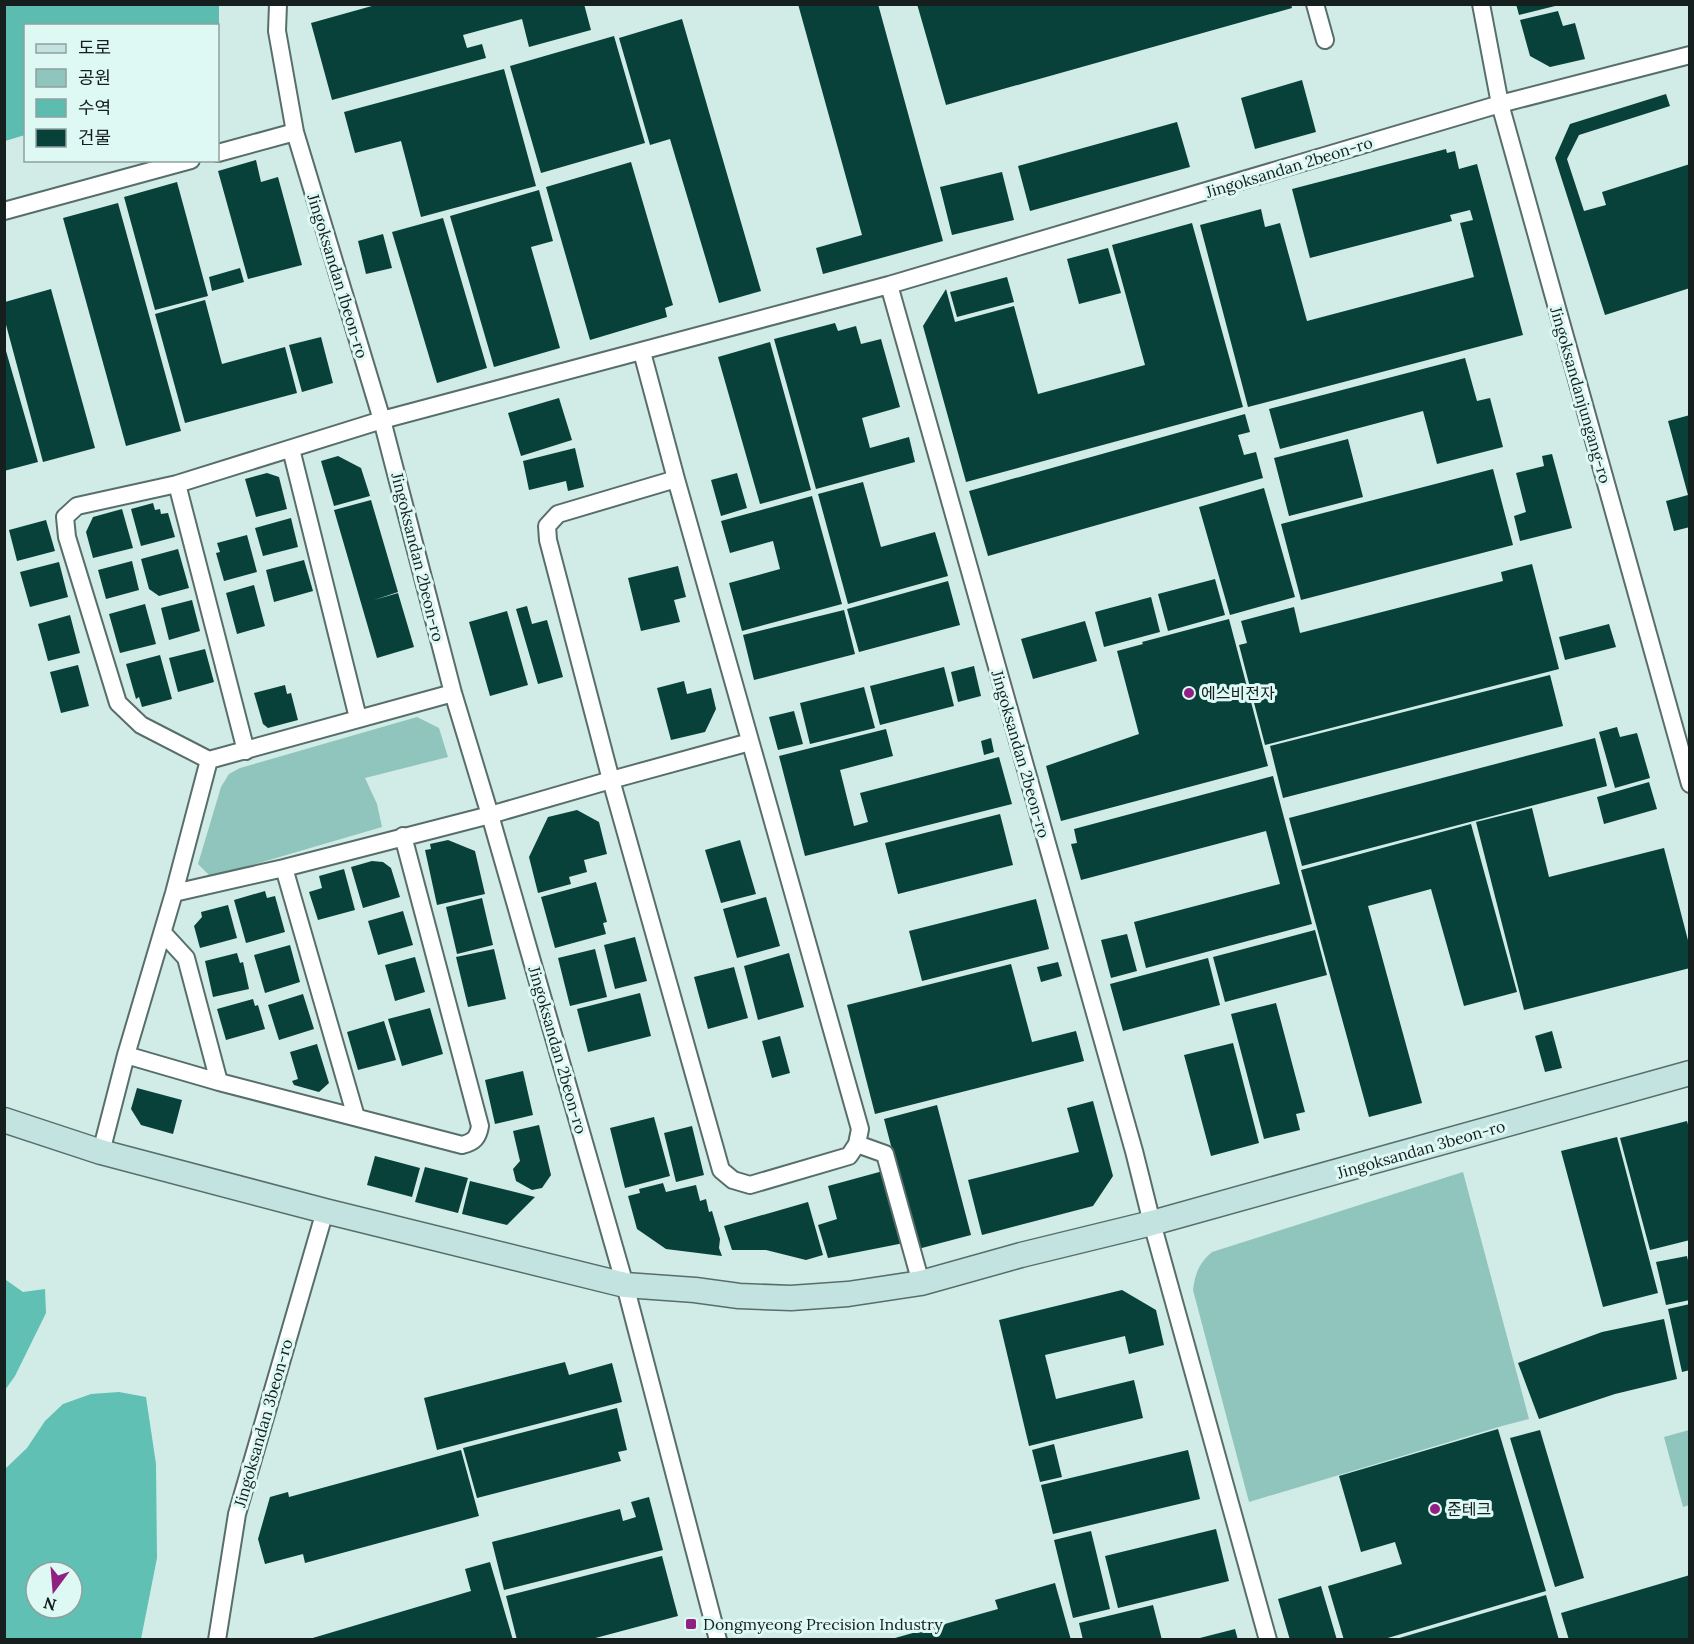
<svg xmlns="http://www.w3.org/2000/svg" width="1694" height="1644" font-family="Lora,'Noto Sans KR',serif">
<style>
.green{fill:#8fc5bc}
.forest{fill:#60c0b3;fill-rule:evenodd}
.water{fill:#5bbcaf}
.building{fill:#07413a}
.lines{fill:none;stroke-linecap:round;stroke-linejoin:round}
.street-casing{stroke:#576e6a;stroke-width:20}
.secondary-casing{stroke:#576e6a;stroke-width:27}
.street{stroke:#fff;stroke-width:16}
.secondary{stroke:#c2e3e0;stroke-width:24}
.poi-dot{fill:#902082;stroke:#def8f4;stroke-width:2}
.labels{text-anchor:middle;stroke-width:6;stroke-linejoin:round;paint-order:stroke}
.street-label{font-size:16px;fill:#151f1d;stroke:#def8f4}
.poi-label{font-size:16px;fill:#151f1d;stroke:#def8f4;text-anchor:start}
</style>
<rect width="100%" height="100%" fill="#d1ebe6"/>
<!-- green -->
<path class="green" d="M417,717L439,728L448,757L365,778L377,804L382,827L211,877L198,864L221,787L229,774L240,768Z
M1463,1172L1529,1419L1502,1426L1249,1502L1193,1290C1195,1274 1199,1263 1212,1252Z
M1689,1430V1505L1683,1507L1664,1437Z"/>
<!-- forest -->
<path class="forest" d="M4,1275L6,1280L23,1292L45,1289L46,1313L15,1376L5,1390Z
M119,1392L146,1397L156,1464L157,1558L141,1639H5V1469L27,1448L45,1421L63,1404L91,1394ZM36,1572H72V1608H36Z"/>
<!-- water -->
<path class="water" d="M5,4L219,5V64L218,66V26H26L25,135L5,141Z"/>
<!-- building -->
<path class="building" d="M379,4H584L591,30L529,47L522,19L463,35L467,48L482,44L486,58L332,100L311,23Z
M798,4H878L943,241L823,274L816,248L862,235Z
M917,4H1291L1292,8L946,105Z
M1516,4H1559V5L1519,15Z
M1558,11L1563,26L1575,23L1585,59L1550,67L1530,56L1520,20Z
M682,19L761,291L719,303L670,139L650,145L619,38Z
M614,36L645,143L541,173L510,66Z
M504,69L536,186L421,217L401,141L355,153L344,112Z
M1302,80L1316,132L1255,149L1241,98Z
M1666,94L1670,106L1579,135L1567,159L1584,211L1606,205L1602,192L1690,164V288L1605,315L1555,158L1570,124Z
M1177,122L1190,167L1030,211L1018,166Z
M1446,149L1447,153L1455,151L1459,169L1477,164L1523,335L1248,407L1200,225L1261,209L1265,227L1280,223L1307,321L1474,277L1460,223L1473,220L1470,210L1450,215L1452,221L1310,258L1292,189Z
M256,160L261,182L278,177L302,265L248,279L218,171Z
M631,162L673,305L665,308L667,317L590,340L546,187Z
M1002,172L1014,220L952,235L940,187Z
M177,182L208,296L155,310L124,197Z
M539,190L553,241L531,247L560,348L494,367L450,216Z
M118,203L181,431L126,446L63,218Z
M443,218L487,368L437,383L392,232Z
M1192,223L1243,407L966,482L923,326L946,289L955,322L1014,306L1038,394L1145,365L1112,245Z
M383,234L392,268L366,274L358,241Z
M1108,248L1121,293L1079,304L1067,259Z
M240,268L244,282L212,291L209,277Z
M1007,277L1014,302L957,317L950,292Z
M51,289L95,448L43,462L5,321V302Z
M205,300L222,364L285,347L297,393L185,423L155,314Z
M835,323L838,331L856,326L861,344L881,339L900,407L862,418L870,448L909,437L915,462L816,489L774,339Z
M321,337L333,383L302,392L289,345Z
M770,342L811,490L760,504L718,357Z
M4,344L38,462L4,471Z
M1465,358L1477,401L1490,398L1503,447L1437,464L1423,411L1280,449L1269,409Z
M559,398L572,440L521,456L508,413Z
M1245,414L1250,432L1238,435L1244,455L1256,452L1263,478L988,556L969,491Z
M1690,415V527L1674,531L1666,501L1688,495L1668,421Z
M1348,439L1363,497L1289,516L1274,458Z
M575,448L584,487L568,491L566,481L529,490L523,461Z
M1552,454L1572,528L1520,541L1514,516L1526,512L1516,473L1544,466L1542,456Z
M338,456L361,468L370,496L334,506L321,461Z
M1493,469L1513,545L1301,600L1281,524Z
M267,473L279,477L287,509L256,517L245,479Z
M737,473L747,508L721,516L711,480Z
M863,482L881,547L935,532L948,576L848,604L818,494Z
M1264,488L1295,597L1230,615L1199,507Z
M812,496L842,604L742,631L729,583L780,569L773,541L730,553L721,521Z
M371,500L398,592L374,600L398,593L414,647L377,658L334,510Z
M153,503L155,510L160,509L161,514L168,513L175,537L141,546L131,509Z
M122,509L133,548L93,558L86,532L93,517Z
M291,518L298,547L263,556L255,528Z
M46,520L55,551L17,561L9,530Z
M247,535L257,572L224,581L216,553L220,552L217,543Z
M178,549L189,588L159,596L149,589L141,559Z
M304,560L313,591L274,602L266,570Z
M132,561L139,590L106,599L98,570Z
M59,562L68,597L30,607L20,572Z
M1532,564L1559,669L1265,745L1239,645L1247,643L1241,621L1294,607L1300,633L1503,581L1501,572Z
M678,566L686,597L674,600L680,622L641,631L628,578Z
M1215,579L1225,615L1168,631L1158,594Z
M948,581L960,625L859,652L847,609Z
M254,585L265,626L237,634L226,593Z
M1151,597L1160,632L1104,647L1095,612Z
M192,600L200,631L169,640L161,608Z
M145,604L156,644L120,653L109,614Z
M527,606L532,624L547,620L563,677L538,684L516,609Z
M844,610L855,654L754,680L743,635Z
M507,611L528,685L490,696L469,622Z
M70,615L80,653L48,661L38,624Z
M1229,619L1268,766L1061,821L1046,766L1139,734L1117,651L1143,644L1142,642Z
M1085,621L1097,661L1033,679L1021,639Z
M1609,624L1616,647L1565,660L1559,637Z
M205,649L214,682L178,692L169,658Z
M160,655L172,699L142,707L139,697L136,699L126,664Z
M78,665L89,706L61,713L50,672Z
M974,666L981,696L958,702L951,672Z
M944,667L954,706L880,725L870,686Z
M1550,675L1563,726L1283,798L1270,746Z
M684,681L687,694L711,688L716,709L705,732L671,740L657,688Z
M285,685L287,694L291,693L298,720L268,728L263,724L254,693Z
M864,687L875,728L810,744L800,703Z
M794,711L803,744L778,750L769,717Z
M1617,727L1620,737L1637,733L1650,778L1615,788L1599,732Z
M886,729L893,756L840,770L854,826L868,822L860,793L999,757L1012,804L805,856L779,756Z
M991,738L994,752L984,755L981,741Z
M1595,738L1607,786L1302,866L1289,818Z
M1273,776L1312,924L1146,968L1134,922L1280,884L1266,831L1081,880L1071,844L1077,843L1074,829Z
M1649,782L1657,809L1604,824L1597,797Z
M1532,808L1549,877L1664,848L1690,948V968L1524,1010L1476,822Z
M577,810L599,822L607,854L584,860L587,872L569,877L571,884L538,893L529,857L548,817Z
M1000,814L1013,865L898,894L885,843Z
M1471,824L1517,992L1464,1006L1431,889L1368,906L1422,1103L1369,1117L1301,870Z
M448,840L475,851L485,894L437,905L425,850L431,849L430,844Z
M740,840L756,894L721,903L705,850Z
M372,861L383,862L391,868L400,897L363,908L351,867Z
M344,869L355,910L318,920L309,892L322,888L319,876Z
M596,882L607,922L603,923L606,934L555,948L541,897Z
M265,891L267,898L275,896L285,932L246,943L234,900Z
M766,897L780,946L737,958L723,909Z
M482,898L493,945L457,954L446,907Z
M1036,899L1049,949L922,981L909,931Z
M228,905L237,938L200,948L194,926L202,917L201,912Z
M403,911L413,945L378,955L368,921Z
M1315,930L1327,975L1225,1002L1213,957Z
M1127,934L1137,971L1111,978L1101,940Z
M635,937L647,981L615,989L604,945Z
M290,945L300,982L265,993L254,955Z
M494,949L506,999L468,1007L456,957Z
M595,949L607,997L570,1006L558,958Z
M237,953L240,963L243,962L249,989L213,997L205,961Z
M789,953L804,1007L758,1020L744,966Z
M415,957L425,992L395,1001L385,965Z
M1208,958L1220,1005L1123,1031L1110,984Z
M1058,962L1062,976L1041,982L1037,967Z
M1011,964L1032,1042L1076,1031L1084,1061L875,1114L847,1005Z
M734,967L748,1018L708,1029L694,977Z
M640,993L651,1036L588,1052L577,1009Z
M303,994L314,1029L279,1040L268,1005Z
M253,999L255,1006L258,1005L265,1029L226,1040L217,1009Z
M1276,1003L1305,1112L1296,1114L1300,1130L1264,1139L1231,1014Z
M430,1008L443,1054L402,1066L388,1019Z
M384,1021L396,1060L358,1070L347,1032Z
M1552,1031L1562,1068L1545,1072L1535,1036Z
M780,1036L790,1073L772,1078L762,1041Z
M1233,1043L1259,1143L1211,1156L1184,1055Z
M317,1044L329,1083L319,1092L294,1085L292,1081L298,1079L290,1052Z
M523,1071L533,1115L495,1124L485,1080Z
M137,1088L182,1100L173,1134L141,1125L131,1109Z
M1093,1101L1113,1176L1093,1206L982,1235L968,1180L1079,1152L1067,1108Z
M937,1105L971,1235L918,1249L884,1119Z
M654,1117L670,1176L625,1188L610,1128Z
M1687,1121L1690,1132V1240L1650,1250L1620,1138Z
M539,1125L551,1175L542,1188L532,1190L516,1181L513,1169L520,1161L513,1131Z
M692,1126L704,1175L676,1182L664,1133Z
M1617,1137L1658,1293L1603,1307L1561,1151Z
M375,1156L420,1168L412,1197L367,1185Z
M425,1167L468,1178L458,1213L415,1202Z
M883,1171L904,1243L828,1258L818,1225L837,1219L828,1186Z
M470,1181L535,1197L507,1225L462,1214Z
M663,1183L666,1192L696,1185L700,1201L706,1199L709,1212L712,1211L720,1239L719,1248L722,1256L666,1249L637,1229L628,1196L640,1193L639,1189Z
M808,1202L823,1255L806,1260L766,1250H732L724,1226Z
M1687,1256L1690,1269V1300L1666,1305L1656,1262Z
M1122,1290L1156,1310L1164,1345L1129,1354L1125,1336L1045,1355L1056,1399L1134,1380L1143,1418L1029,1446L999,1320Z
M1690,1304V1370L1682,1372L1668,1309Z
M1664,1319L1677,1379L1615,1394L1539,1419L1518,1363L1602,1332Z
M565,1362L569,1375L612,1363L622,1402L437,1450L424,1398Z
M617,1408L627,1450L618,1452L621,1461L477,1498L463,1448Z
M1498,1429L1546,1591L1381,1640H1344L1328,1586L1402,1564L1395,1542L1361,1552L1339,1476Z
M1540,1430L1584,1578L1555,1587L1510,1438Z
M1054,1444L1062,1477L1040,1482L1032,1450Z
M461,1450L479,1516L305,1563L303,1554L265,1564L258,1539L270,1497L288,1492L289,1497Z
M1188,1450L1200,1499L1053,1534L1041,1485Z
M649,1497L663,1550L504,1590L492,1542L620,1509L623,1521L636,1517L631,1502Z
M1216,1529L1229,1581L1118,1608L1105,1556Z
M1091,1531L1110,1609L1073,1618L1054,1540Z
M662,1556L678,1616L588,1640H517L506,1596Z
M490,1562L513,1640H306L471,1591L465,1569Z
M1690,1575V1640H1569L1561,1613Z
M1055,1583L1071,1640H888L998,1609L995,1600Z
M1321,1586L1337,1640H1290L1278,1599Z
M1546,1595L1559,1640H1397L1396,1639Z
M1153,1605L1162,1640H1083L1079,1623Z
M1235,1629L1238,1640H1196V1639Z"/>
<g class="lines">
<defs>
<path id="street" d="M278,4L277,31L295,132L382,420L453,693L490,815L625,1285L718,1640
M1315,4L1325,40
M1481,4L1500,104L1690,784
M218,153L295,132
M4,211L191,160
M889,285L1134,1151L1152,1223L1268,1640
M642,352L676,479L860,1129L857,1144L849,1156L750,1185L733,1180L721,1170L611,780L548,540L547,526L558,514L676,479
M291,449L358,718
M177,484L246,751
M453,693L209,760L141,725L118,703L67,537L65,517L77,506L177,484L382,420L889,285L1500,104L1690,55
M284,868L356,1117
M174,893L284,868L490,815L611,780L750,742
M163,933L186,958L219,1082
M126,1055L219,1082L462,1145C474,1142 478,1138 480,1126L403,836
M857,1144L885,1154L921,1283
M101,1152L126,1055L174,893L209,760
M217,1640L237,1514L325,1211"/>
<path id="secondary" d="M4,1120L101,1152L325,1211L625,1285L695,1290L739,1296L791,1298L848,1294L921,1283L1021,1255L1152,1223L1690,1073"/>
</defs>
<!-- street casing -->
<use href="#street" class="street-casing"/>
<!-- secondary casing -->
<use href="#secondary" class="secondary-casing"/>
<!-- street -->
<use href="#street" class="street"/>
<!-- secondary -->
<use href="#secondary" class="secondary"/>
</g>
<!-- markers -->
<g class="poi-dot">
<circle cx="1189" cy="693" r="6"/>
<circle cx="1435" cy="1509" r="6"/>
<rect x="685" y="1618" width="12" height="12" rx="3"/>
</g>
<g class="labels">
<!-- street labels -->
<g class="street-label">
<text transform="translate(1289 167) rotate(-17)" y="6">Jingoksandan 2beon-ro</text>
<text transform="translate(338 276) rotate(73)" y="6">Jingoksandan 1beon-ro</text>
<text transform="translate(1581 395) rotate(74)" y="6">Jingoksandanjungang-ro</text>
<text transform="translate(418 557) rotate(76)" y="6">Jingoksandan 2beon-ro</text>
<text transform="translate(1021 754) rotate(74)" y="6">Jingoksandan 2beon-ro</text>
<text transform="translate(558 1050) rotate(74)" y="6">Jingoksandan 2beon-ro</text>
<text transform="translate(1421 1149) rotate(-16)" y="6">Jingoksandan 3beon-ro</text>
<text transform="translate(263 1423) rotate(-74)" y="6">Jingoksandan 3beon-ro</text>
</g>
<!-- poi labels -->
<g class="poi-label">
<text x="1201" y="699">에스비전자</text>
<text x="1447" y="1515">준테크</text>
<text x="703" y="1630">Dongmyeong Precision Industry</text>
</g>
</g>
<!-- border -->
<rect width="1694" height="1644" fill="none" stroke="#151f1d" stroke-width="12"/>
<!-- legend -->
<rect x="24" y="24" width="195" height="138" fill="#def8f4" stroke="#8ea19e" stroke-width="1.5"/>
<rect x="36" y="44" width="30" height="9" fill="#c2e3e0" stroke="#8ea19e" stroke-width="1.5"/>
<text x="78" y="54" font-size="18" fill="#151f1d">도로</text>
<rect x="36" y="69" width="30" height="18" fill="#8fc5bc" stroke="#8ea19e" stroke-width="1.5"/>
<text x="78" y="84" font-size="18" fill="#151f1d">공원</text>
<rect x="36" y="99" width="30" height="18" fill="#5bbcaf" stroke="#8ea19e" stroke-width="1.5"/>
<text x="78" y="114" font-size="18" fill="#151f1d">수역</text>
<rect x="36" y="129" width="30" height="18" fill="#07413a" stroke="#8ea19e" stroke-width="1.5"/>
<text x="78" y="144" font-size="18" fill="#151f1d">건물</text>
<!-- north arrow -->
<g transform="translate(54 1590) rotate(196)"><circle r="28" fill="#def8f4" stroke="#8ea19e" stroke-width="1.5"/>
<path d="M0-4.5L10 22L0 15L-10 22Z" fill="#902082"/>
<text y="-9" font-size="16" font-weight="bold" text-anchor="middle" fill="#151f1d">N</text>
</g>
</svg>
